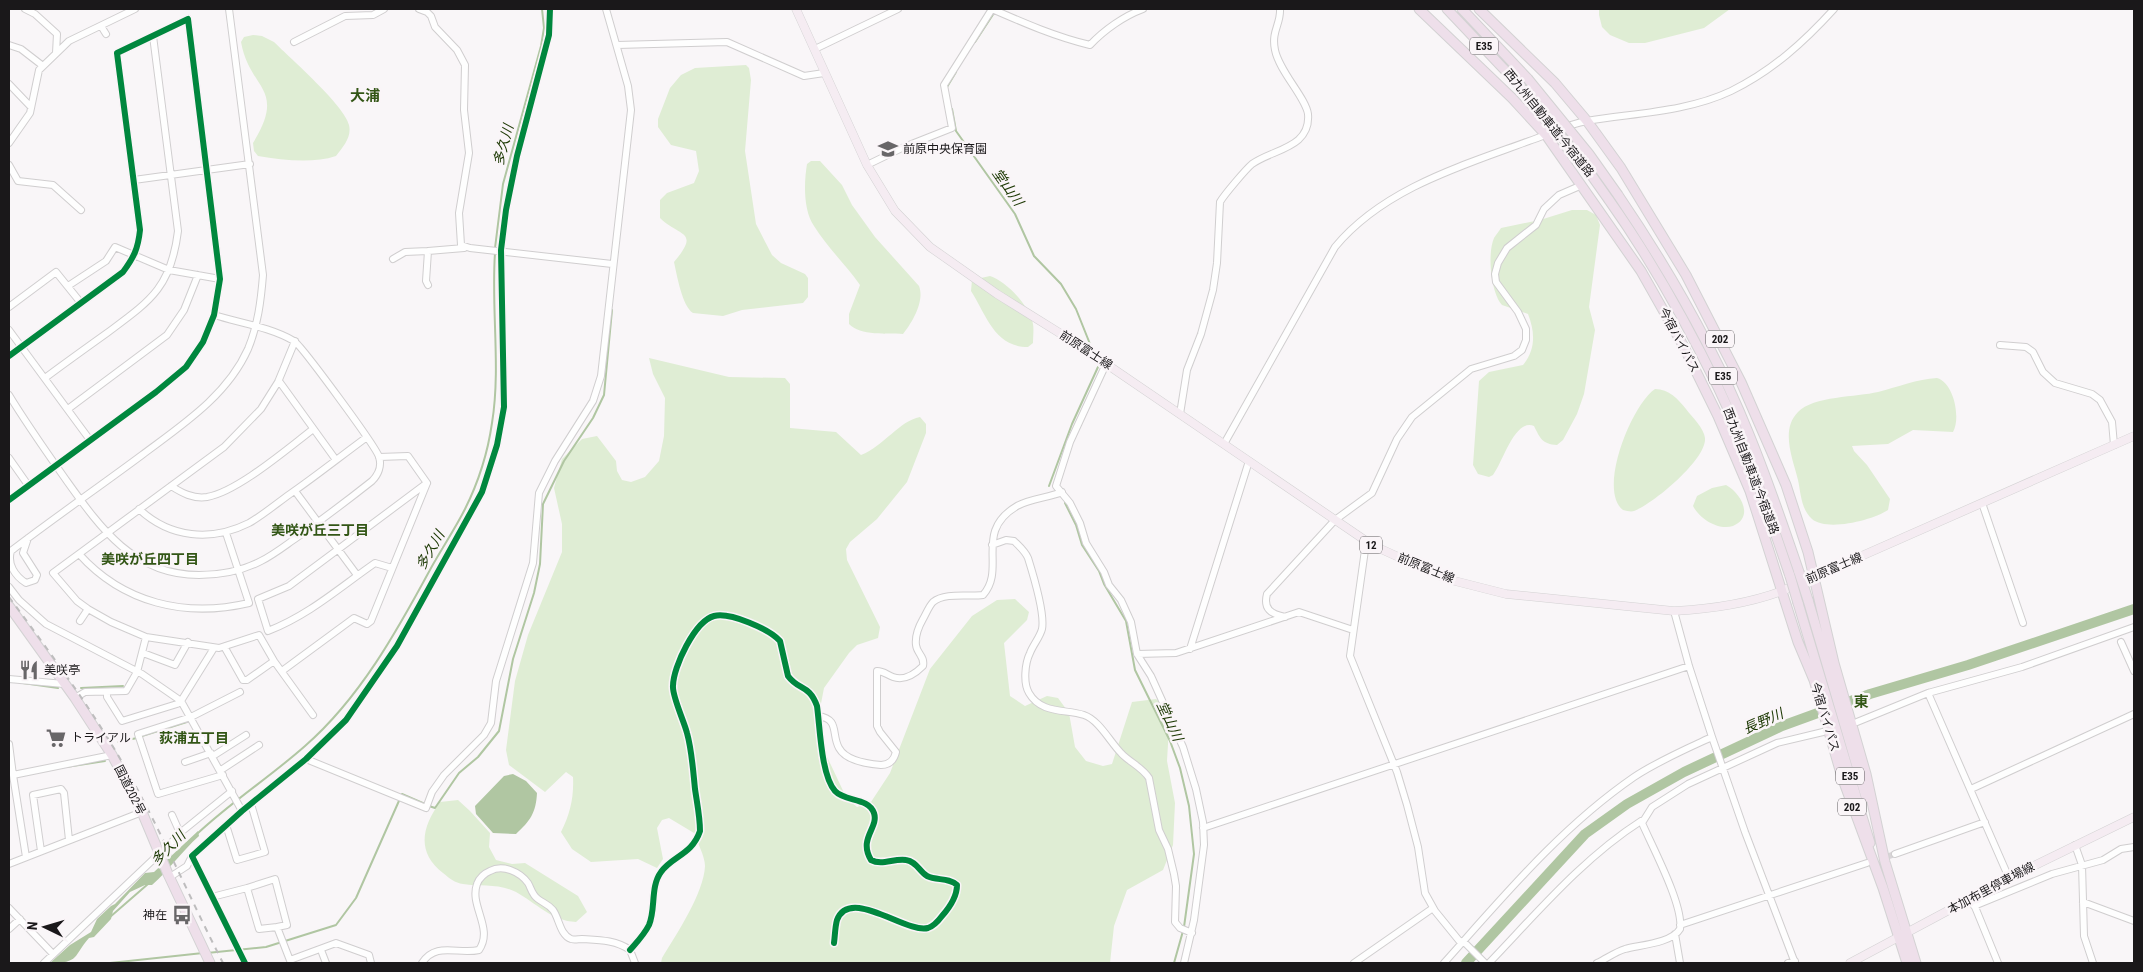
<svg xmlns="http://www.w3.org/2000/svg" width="2143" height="972" font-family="'Roboto Condensed','Noto Sans JP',sans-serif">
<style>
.green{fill:#dfedd4}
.water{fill:#b0c6a2}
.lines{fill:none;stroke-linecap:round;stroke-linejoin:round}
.stream{stroke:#b0c6a2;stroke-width:2}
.river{stroke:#b0c6a2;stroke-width:10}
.minor-tunnel{stroke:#d8d5d7;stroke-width:6;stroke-dasharray:6 3;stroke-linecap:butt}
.minor-casing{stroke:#d0cecf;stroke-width:8}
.major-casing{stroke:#d3d2d3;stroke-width:9}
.highway-casing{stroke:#d3d2d3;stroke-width:11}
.minor{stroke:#fefefe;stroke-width:6}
.major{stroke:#f5ecf2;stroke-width:8}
.highway{stroke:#eedfea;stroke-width:9}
.rail{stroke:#bebdbe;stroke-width:2;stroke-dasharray:6 6;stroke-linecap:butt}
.highway-bridge-casing{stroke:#d3d2d3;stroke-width:11;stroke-linecap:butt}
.highway-bridge{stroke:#eedfea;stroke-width:9}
.cycleway-casing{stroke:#faf5f8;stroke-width:9}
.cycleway{stroke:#00873e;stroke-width:6}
.labels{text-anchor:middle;stroke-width:5;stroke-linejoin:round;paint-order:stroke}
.shield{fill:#faf5f8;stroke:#5d5a5d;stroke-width:1}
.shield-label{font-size:11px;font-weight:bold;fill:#1a181a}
.street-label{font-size:12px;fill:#1a181a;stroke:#faf5f8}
.poi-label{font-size:12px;fill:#1a181a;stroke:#faf5f8;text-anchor:start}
.water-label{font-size:14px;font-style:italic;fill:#1a3700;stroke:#faf5f8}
.neighbourhood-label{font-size:14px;font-weight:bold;fill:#335616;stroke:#faf5f8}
.quarter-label{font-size:15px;font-weight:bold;fill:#335616;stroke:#faf5f8}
</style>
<rect width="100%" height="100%" fill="#f9f6f8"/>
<!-- green -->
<path class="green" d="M1599,9H1730L1704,28L1645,43H1629L1610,35L1602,27L1599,15Z
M253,35L262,36L274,42C290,58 345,106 349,125C352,137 343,147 336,156C312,164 283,160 258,156L254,151L253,143C287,87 250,91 241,42L244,37Z
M746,65L749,68L751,80L745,151L756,224L772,255L781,263L805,274L808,278V297L803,303L742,310L723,316L693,313C682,306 677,275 674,262C701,230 679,237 660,218V200L667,193L694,183L699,171L696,151L671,145L658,127V119L670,88L681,75L695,68Z
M811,161H820L842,185L852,205L875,237L919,286C925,301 912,323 903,334C888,333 860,336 849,324V314L860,285C846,265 827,247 814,226C803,210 804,182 807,164Z
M1572,210H1587L1596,215L1600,225L1589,307L1595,330L1584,394L1577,414L1563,440L1557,445C1542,444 1540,438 1534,426C1515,418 1503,462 1493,475L1489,477L1478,474L1473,465L1479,381L1489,372L1523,365C1536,349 1535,332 1528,314L1502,305C1491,293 1487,254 1494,238C1496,235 1499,231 1501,228L1540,220Z
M990,276C1006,281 1030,306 1033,324C1034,330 1033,337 1033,343L1028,347C994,347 986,314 971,291L972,280Z
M649,358L729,377L785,378L790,384V428L836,432L861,455C884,446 899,421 920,417L926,424V433L907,482L877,519L850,542L846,549L847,560L880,627L878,638L857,645L849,653L824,688L818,719L822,746L846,797L857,807L871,802L890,773L930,669L972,616L997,600L1015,599L1029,612L1027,620L1004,643L1010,696L1025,706L1047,696L1058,698L1069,713L1075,747L1086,761L1103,766L1112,764L1132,702L1156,699L1170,710L1167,761L1175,803L1173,845L1163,870L1127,890L1114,926L1110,963H661L662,958C676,935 704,893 705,866C705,856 697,842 694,833L669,818L662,820L657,828L663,859L657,868L638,859L591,862L572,849L561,832C570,814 574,798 573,777L566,772L545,792L509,765L506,750L515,681L528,635L562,552V524L554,488L562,459L582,439L597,436L616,461L617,471L622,480L631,482L645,477L659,461L664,436L665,398L653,374Z
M1937,378C1954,383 1961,418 1953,432L1913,430L1888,444L1852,446L1854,451L1867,465L1890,499L1888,510C1873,520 1827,532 1812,519C1801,509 1801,494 1798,480C1793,459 1780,430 1798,412C1813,396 1857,397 1878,392C1898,387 1917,379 1937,378Z
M1655,389C1669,389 1678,399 1686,409C1692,417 1704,428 1705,438C1707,459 1653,504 1634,511C1631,512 1627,511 1623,510C1597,490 1632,404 1655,389Z
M1726,485C1740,492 1755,517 1733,526C1718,531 1699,518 1693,506L1697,496L1712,488Z
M458,800L470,811L490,833L489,847L496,860L512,864L525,863L578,896L587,912L576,922C552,921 536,903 516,892C498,883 481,887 463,884C455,883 449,878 443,873C416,852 422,827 440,802Z"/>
<!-- water -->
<path class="water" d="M513,774L526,781L537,793C536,813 530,821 516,834L493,833L476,814L475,806L504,776Z
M198,831L199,836C182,851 169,870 152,885H145L130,892L113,911L111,919L94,937L89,938C73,956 80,963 50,963L70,945L91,932L97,919L111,906L115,904L145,873L154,872Z"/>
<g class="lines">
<!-- stream -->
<path class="stream" d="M975,42L994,13
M947,87L956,72
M952,109L956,131L1015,214L1034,256L1061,284L1076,309L1092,349
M495,248L503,184L541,46L544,28L542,9
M1049,486L1072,424L1098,367
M1065,503L1076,525L1082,545L1099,571L1104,584L1126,621L1135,670L1170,741L1180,768L1189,806L1194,854L1184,927
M23,683L58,688
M81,688L123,686
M142,736L190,721
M118,742L137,738
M66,767L105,761
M429,806L435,808L459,773L478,757L499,731L513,659L534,593L540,564L543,504L564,461L593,418L604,395L612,310
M197,834C231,802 270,777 305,746C360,698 397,631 431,568C442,548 455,529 465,509C478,483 488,451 492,423C501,368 491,308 495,253
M110,917L148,884
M207,953L266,947L336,925L356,898L402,794L425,804
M110,963L203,953
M1174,963L1183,931"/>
<!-- river -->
<path class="river" d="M1466,963L1585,834L1627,804L1684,772L1782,726L1870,694L1968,665L2134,609"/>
<!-- minor-tunnel -->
<path class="minor-tunnel" d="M1871,862L1895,854"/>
<defs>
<path id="minor" d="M25,9L35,14L57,34L56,53
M419,9L427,12L431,16L435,27L457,50L465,65L464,110L469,153L459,213L461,245L470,248L612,264
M992,9C1024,23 1056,37 1090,45C1104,30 1124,16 1143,9
M101,26L106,34
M294,42L345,16L373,15L384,9
M9,45L21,49L43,66
M617,45L727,42L804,76L824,73
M815,49L898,9
M9,84L31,107
M9,143L30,113L39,70L69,41L135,9
M9,165L18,181L53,185L81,210
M867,165L904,147L952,128L944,85L992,9
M134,180L250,164
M393,259L405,252L428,251
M428,285L426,281L428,251L464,248
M68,286L106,261L115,247L169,270L220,279
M9,307L56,272L81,303
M9,330L90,440
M295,341L278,382L261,409L224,447L53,573L77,601L88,609L111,622L146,637L219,648L259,635L274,661L313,715
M2000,345L2026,347L2033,352L2043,372L2055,383L2092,394L2100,400L2112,422L2114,445
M9,356L123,272C134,257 138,249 140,230L117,53L188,19L220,279L214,315L203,342L186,367L156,392L9,500
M1106,364L1070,442L1056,486L1070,503L1080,523L1086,543L1104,572L1109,585L1121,600L1131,622L1137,654L1151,676L1183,747L1196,789L1203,822L1204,845L1194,920L1184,963
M45,378C65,363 86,348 107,333C150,301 171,288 178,231L153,36
M279,381L336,460
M9,395C26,423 45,450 64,477C99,526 132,575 199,575C220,575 242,571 261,561C275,554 287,544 299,536C324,518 348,500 372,481C378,475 382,466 379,457C377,448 301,345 294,341C270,327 240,323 214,315
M68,409L167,335L184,310L198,275
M1180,414L1187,370L1201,334L1213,290L1217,263L1220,202C1224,195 1246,169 1252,164C1273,149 1311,148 1308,114C1306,98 1279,71 1275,50C1271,31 1281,24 1280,9
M1224,444L1335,247C1383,189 1461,166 1529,141C1548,135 1567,124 1587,121C1634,113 1687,112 1731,91C1772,71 1804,42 1834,9
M9,458L28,485
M171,486C182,493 193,499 207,497C237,492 287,449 312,430
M295,491L357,575
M1982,503L2023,623
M139,509C170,538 211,542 249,523C263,515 276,504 290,494C316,476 341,456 367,437
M28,538L23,553L37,575L35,580L26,583C15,576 7,564 11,551C54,518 99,487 142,455C182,425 227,396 248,349C258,325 261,300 263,275L229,9
M992,545L1006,540L1014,541C1019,546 1025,551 1028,558C1033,574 1045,614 1042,629C1040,637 1033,645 1030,653C1025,663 1023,683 1029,693C1041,714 1065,709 1084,715C1099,720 1110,742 1121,753C1129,762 1142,767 1149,778L1159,830L1168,849L1174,874L1176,886L1175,922L1180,928L1192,933
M1372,545L1365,550L1350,656L1397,772L1407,805L1418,847L1425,893L1435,911L1461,943
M79,554C123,603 185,618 249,603L226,533
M392,568L375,563C339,588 309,615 268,631L258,599L289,586L427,483
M9,587L19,600L46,624L142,674L181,701L242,811
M1674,611L1689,666L1712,737L1745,832L1795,963
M1285,617C1271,614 1263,609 1267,594L1335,520L1372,493L1397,439L1412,417L1471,369L1514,356L1522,350L1526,340V329L1518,312L1496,282L1495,274L1498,263L1507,248L1536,225L1544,209L1559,195L1582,185
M80,621L88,609
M2121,642L2134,671
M225,648L243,680H247L274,661
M1190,649L1249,461
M143,653L175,665L188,642
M1137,654L1176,653L1299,612L1353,630
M282,671L354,618L367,624L371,621L427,483L408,456L379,457
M9,679L64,684
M107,692V697L122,721L177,704L181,701L214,648
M1928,693L2009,878
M75,698L85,692L126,691L137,672L146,637
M818,716C840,719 831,734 839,748C846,761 868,764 881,765C890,765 894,760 896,752L880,732L877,726V671C884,671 887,675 893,677C904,681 915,674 923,666C925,656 917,654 916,645C915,637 919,626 923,619C926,614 929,606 933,602C945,592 969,597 983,595C1007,568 973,532 1017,506C1031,498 1048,498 1062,492
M1857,722L1928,693L2022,667L2134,627
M9,744L13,775L112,755
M213,756L246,735
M306,759L426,808L432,792L444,775L484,735L491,723L496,681L533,563L539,493L555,461L593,401L601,376L631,110L628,86L606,9
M185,762L211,753
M221,770L259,745
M13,775L26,857
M223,775L158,794L138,734L191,717L240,692
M1971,789L2134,714
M172,815L180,833
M1642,823L1652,807L1688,784L1777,743L1823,732
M226,825L237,860L265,852L251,804
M1203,828L1689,666
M170,844L180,833L232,791
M2075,845L2082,865L2084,936L2093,963
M41,851L33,795L61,789L64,793L69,840
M1895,854L1985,822
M9,864L142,812
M170,877L187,866L192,856
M247,888L275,879L287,925L277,927
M212,897L247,888L259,929L277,927L291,963
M1973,902L1998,963
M2083,902L2134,921
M1974,906L2052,874L2103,860L2121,849L2134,847
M9,908L53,954
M1680,925L1867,863
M9,929L20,919
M1675,934L1680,963
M1463,941L1485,963
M321,950L326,963
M630,950C637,942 644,935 649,925C656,909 650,887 661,872C672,856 692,855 700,831C700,817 697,803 695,789C693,770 692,751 687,733C684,721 672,696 673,686C673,667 695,621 714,616C730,612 769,629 780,641L788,676C799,691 809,684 817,706C820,727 821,775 835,791C845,802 868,797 874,813C879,828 858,838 871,860C882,866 894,858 906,860C916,861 919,871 927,876C937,881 948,877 957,885C957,897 950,907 942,916C939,920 934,926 928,928C906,934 850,886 837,920C835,927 835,936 834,943
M290,960L336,943L369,955L371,963
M44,963L159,854
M245,963L192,856L242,811L306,759L346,720L397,646L482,492L497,445L504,407L501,250L506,210L517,156L549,35L550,9
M422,963C436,941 458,955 479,950C494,928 469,906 477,884C479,878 485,873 490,871C503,864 520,872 528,883C531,888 532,895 538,899C543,903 548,904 553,910C559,918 560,935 571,939C573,940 579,939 582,939C599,940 616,940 630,950L635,963
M1354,963L1433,908
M1444,963C1503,897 1560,828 1634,777C1658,761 1686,749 1712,737
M1489,963C1536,914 1583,858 1641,821L1642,823
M1597,963C1606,959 1615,952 1625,949C1640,945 1672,943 1680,929C1684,906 1652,846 1642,823
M1788,963L1795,961"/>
<path id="major" d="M796,9L867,165L895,211L930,247L997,294L1074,342L1372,545L1447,579L1506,594L1674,611C1711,609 1747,604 1782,591L2134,436
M1850,963L2009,878L2134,817"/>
<path id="highway" d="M1419,9L1512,98L1546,135L1641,271L1684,347L1718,416L1750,491L1798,642L1814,680L1842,777L1883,888L1907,963
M1447,9L1519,85
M1462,9L1528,79
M1479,9L1555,83L1587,121L1621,168L1686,275L1741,382L1786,485L1808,552L1834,663L1866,774L1885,862L1916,963
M1618,195C1669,270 1714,348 1748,432C1767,478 1783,525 1799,572
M1609,200C1651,259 1686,322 1718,387C1747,448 1768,512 1790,576
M1808,600L1866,797
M1798,603L1870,843
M9,606L75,698L112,755L142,812L168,874L210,963"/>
</defs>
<!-- minor casing -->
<use href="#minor" class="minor-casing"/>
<!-- major casing -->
<use href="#major" class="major-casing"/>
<!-- highway casing -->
<use href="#highway" class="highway-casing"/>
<!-- minor -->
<use href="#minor" class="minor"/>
<!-- major -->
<use href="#major" class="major"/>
<!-- highway -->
<use href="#highway" class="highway"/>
<!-- rail -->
<path class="rail" d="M9,597C46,647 83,697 115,750C156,818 187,893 223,963"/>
<defs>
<path id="highway-bridge" d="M1528,79L1589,154L1618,195
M1519,85L1580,159L1609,200
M1799,572L1808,600
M1790,576L1798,603"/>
</defs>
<!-- highway-bridge casing -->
<use href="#highway-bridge" class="highway-bridge-casing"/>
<!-- highway-bridge -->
<use href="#highway-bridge" class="highway-bridge"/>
<defs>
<path id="cycleway" d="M9,356L123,272C134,257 138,249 140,230L117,53L188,19L220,279L214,315L203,342L186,367L156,392L9,500
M630,950C637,942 644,935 649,925C656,909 650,887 661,872C672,856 692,855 700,831C700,817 697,803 695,789C693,770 692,751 687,733C684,721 672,696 673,686C673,667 695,621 714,616C730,612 769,629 780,641L788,676C799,691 809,684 817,706C820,727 821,775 835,791C845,802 868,797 874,813C879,828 858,838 871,860C882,866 894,858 906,860C916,861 919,871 927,876C937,881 948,877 957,885C957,897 950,907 942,916C939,920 934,926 928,928C906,934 850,886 837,920C835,927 835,936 834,943
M245,963L192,856L242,811L306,759L346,720L397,646L482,492L497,445L504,407L501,250L506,210L517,156L549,35L550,9"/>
</defs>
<!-- cycleway casing -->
<use href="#cycleway" class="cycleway-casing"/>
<!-- cycleway -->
<use href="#cycleway" class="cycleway"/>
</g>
<!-- icons -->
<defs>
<symbol id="school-bare" viewBox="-9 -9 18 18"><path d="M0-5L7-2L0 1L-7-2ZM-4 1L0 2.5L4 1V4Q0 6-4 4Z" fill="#686668" stroke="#faf5f8" stroke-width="2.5" paint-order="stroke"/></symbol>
<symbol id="restaurant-bare" viewBox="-9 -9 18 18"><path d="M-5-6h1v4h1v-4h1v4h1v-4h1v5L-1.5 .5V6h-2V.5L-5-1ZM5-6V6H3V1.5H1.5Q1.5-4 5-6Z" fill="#686668" stroke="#faf5f8" stroke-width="2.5" paint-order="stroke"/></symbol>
<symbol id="supermarket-bare" viewBox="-9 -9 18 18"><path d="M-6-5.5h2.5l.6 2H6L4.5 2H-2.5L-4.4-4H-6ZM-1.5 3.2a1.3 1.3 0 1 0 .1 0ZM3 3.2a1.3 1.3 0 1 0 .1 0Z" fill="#686668" stroke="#faf5f8" stroke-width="2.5" paint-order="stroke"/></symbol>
<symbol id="bus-bare" viewBox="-9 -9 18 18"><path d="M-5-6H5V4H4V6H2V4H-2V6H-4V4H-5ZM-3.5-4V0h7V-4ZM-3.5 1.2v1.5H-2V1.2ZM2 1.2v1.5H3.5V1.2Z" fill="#686668" stroke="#faf5f8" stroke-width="2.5" paint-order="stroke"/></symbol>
</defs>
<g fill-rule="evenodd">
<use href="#school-bare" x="874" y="135" width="28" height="28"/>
<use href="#restaurant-bare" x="15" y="656" width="28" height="28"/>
<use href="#supermarket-bare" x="42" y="724" width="28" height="28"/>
<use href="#bus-bare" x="168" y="901" width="28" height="28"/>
</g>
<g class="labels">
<!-- shield labels -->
<g class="shield">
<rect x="1470" y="37.5" width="28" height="17" rx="4"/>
<rect x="1706" y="330.5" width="28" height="17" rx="4"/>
<rect x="1709" y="367.5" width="28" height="17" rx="4"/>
<rect x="1360" y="536.5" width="22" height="17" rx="4"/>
<rect x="1836" y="767.5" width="28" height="17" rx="4"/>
<rect x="1838" y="798.5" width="28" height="17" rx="4"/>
</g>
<g class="shield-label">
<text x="1484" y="50">E35</text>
<text x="1720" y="343">202</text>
<text x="1723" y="380">E35</text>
<text x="1371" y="549">12</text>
<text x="1850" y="780">E35</text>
<text x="1852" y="811">202</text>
</g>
<!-- street labels -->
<g class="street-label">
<text transform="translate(1549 123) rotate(51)" y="4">西九州自動車道;今宿道路</text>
<text transform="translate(1679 340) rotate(62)" y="4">今宿バイパス</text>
<text transform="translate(1086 350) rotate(33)" y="4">前原富士線</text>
<text transform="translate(1751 471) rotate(69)" y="4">西九州自動車道;今宿道路</text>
<text transform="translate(1426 568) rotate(22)" y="4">前原富士線</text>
<text transform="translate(1834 568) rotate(-23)" y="4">前原富士線</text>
<text transform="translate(1825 717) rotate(73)" y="4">今宿バイパス</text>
<text transform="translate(130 790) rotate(63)" y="4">国道202号</text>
<text transform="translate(1991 888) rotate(-28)" y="4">本加布里停車場線</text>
</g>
<!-- poi labels -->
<g class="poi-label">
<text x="903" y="153">前原中央保育園</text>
<text x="44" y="674">美咲亭</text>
<text x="71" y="742">トライアル</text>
<text x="167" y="919" text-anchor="end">神在</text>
</g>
<!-- water labels -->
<g class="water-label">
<text transform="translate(503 145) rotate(-75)" y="5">多久川</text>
<text transform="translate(1008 187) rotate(55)" y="5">堂山川</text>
<text transform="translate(430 550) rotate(-60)" y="5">多久川</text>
<text transform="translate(1170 721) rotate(65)" y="5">堂山川</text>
<text transform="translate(1763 721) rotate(-24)" y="5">長野川</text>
<text transform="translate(168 848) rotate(-46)" y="5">多久川</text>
</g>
<!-- neighbourhood labels -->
<g class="neighbourhood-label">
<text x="320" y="535">美咲が丘三丁目</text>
<text x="150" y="564">美咲が丘四丁目</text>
<text x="194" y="743">荻浦五丁目</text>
</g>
<!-- quarter labels -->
<g class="quarter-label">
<text x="365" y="101">大浦</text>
<text x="1861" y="707">東</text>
</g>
</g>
<!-- border -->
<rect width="2143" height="972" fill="none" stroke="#1a181a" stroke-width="20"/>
<!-- north arrow -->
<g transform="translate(45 927) rotate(275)" stroke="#faf5f8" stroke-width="4" paint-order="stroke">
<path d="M0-4L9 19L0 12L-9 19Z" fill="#1a181a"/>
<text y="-8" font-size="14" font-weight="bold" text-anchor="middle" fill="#1a181a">N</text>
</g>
</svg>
